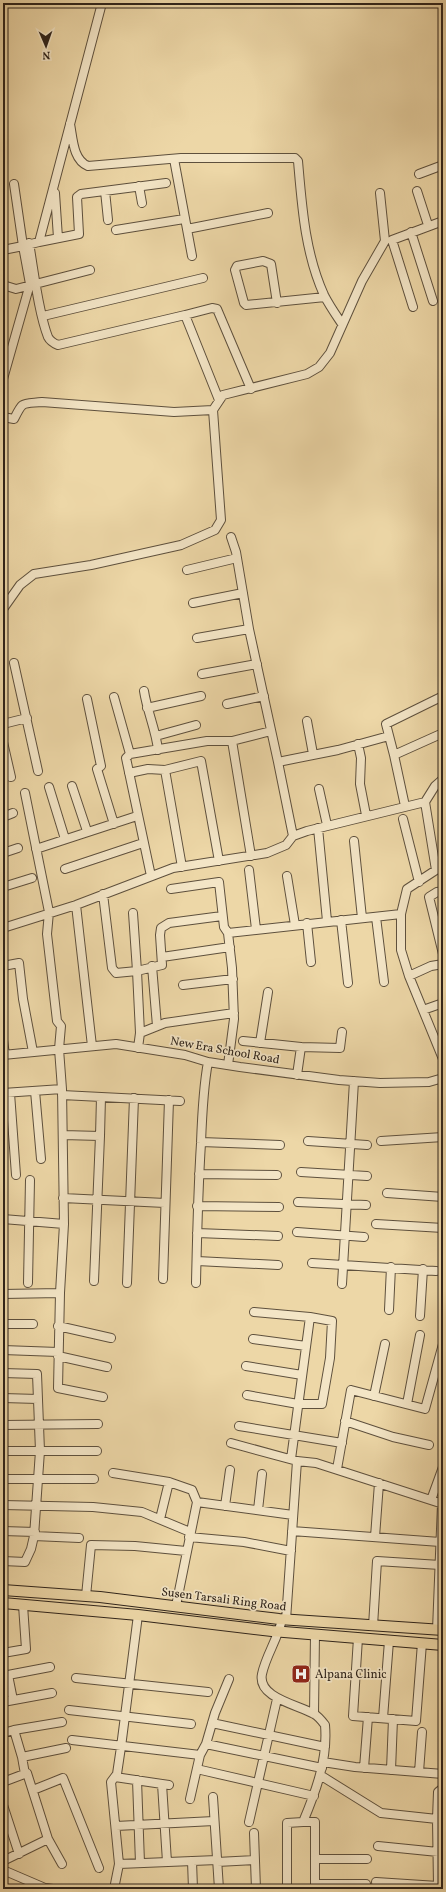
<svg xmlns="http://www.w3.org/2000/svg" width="446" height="1892" font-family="Vollkorn,serif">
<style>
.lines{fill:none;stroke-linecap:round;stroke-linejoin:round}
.minor-casing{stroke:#5e503d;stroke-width:10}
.major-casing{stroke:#2e231a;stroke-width:12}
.minor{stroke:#f3e5c6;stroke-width:8}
.major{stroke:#edd7a7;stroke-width:10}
.labels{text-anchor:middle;stroke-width:3.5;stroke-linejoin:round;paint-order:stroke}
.street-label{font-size:12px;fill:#2e231a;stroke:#f3e5c6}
.poi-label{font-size:12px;fill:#2e231a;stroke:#f3e5c6;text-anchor:start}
</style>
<rect width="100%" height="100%" fill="#edd7a7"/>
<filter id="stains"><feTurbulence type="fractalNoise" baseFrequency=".005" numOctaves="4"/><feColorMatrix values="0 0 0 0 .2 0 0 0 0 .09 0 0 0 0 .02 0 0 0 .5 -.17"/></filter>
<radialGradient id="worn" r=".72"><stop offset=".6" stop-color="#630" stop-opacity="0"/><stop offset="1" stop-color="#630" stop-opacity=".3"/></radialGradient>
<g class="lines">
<defs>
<path id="minor" d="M70,124C73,139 73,160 88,166L181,158H295L298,161C302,207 305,253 324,295C329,305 336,315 342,324
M174,159L192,256
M419,174L443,165
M139,186L142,203
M105,191L108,220
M417,191L428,225
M55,193L58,238
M187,229L268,213
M116,230L184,219
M411,232L433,301
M39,242L79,234L77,197L81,194L166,183
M29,243C34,271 38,311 48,337C50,341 53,343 58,345L185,315L219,400
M3,250L23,246L14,184
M3,285L16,289L90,270
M277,303L271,264L263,261L237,266L235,270L244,303L246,305L325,297
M413,307L392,240L443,221
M185,315L212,308L217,309L251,389
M43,316L203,278
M3,379L30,284L23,246L39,242L102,3
M3,417L14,419C23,401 21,404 42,402L174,412L213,410
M231,537L236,552L249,629L278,762
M187,570L237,558
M193,603L243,593
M3,609L20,585L34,574L91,565L181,545L215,530L221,520L213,410L223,395L307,374L319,367L330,353L362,281L385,241L380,193
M197,638L249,629
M14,663L38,771
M202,674L257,664
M144,691C147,711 156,730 158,750
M114,697L130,754
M87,699L101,766L97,769L114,824
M227,704L264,696
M147,708L201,696
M307,721L313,754
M3,724L27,718
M156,736L196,725
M3,742L11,777
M358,744L361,758L360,784L366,815
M394,755L386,724L443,696
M165,770L182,867
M129,773L148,769L165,770L201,761L219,861
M443,779L435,786L425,802L436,870L407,889L401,914V950L409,976L443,1059
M72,786L87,831
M49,787L65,839
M319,789L327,825
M25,793L49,912L47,934L57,1021L61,1026L59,1049L62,1089L64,1224
M405,806L394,755L443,733
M3,817L13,813
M403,819L419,882
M318,828L327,921
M293,836L278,762L338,750L389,736
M354,841L362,918
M36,849L137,816
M3,853L18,848
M251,856L232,741L271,731
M65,869L143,843
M249,870L256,929
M151,876L126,758L130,754L207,741H232
M287,876L295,925
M3,887L32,878
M171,889L219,882L224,927L228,933
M443,891L437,892L429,897L443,954
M103,894L112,968L116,973L137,971L133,913
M76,905L92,1046
M376,917L384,982
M341,920L348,983
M307,923L311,962
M3,928L76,905L173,868L267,853L286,845L293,836L307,831L425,802
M162,957L230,947
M3,966L19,963L23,999L33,1052
M152,966L157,1026
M409,976L431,966L443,964
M183,985L233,979
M423,1010L443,1003
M140,1033L137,971L162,965L160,935L161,928L169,923L222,916
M3,1040L5,1055
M243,1041L301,1047
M260,1043L268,992
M138,1048L140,1033L165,1023L234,1013
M3,1055L116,1044L185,1055L208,1062L240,1067L339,1080L380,1083L429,1082L443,1078
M228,1065L234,1019L232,968L228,933L401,914
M297,1075L301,1047L340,1048L342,1032
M35,1091L41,1159
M3,1093L62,1089
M10,1093L16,1175
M62,1095L180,1101
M63,1135L100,1136L94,1281
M100,1136L101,1097
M308,1141L367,1145
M381,1141L443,1137
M201,1142L280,1145
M301,1172L367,1176
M199,1174L277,1175
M387,1193L443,1197
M63,1198L165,1203
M298,1202L366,1205
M197,1206L279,1207
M3,1219L64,1224L60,1293
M376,1224L443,1228
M297,1232L364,1237
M197,1233L278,1236
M197,1261L278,1265
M312,1263L436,1271
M163,1279L169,1100
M28,1283L30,1180
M127,1283L134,1098
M196,1283C197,1236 198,1190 201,1143C202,1116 203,1089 208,1062
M342,1284L354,1081
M3,1294L60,1293L58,1388L103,1397
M389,1310L391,1267
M254,1312L310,1317L291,1459
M420,1316L423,1269
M3,1324H33
M58,1326L111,1338
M253,1339L306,1346
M3,1350L58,1352
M58,1356L107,1367
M246,1366L302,1375
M3,1373L37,1374L40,1451L34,1536L31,1549L25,1562L3,1561
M247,1395L298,1404H322L330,1358L332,1321L310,1317
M374,1396L385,1344
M3,1398L38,1399
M407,1404L420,1335
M345,1421L393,1437L429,1445
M3,1425L98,1424
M239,1426L342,1443
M231,1443L297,1461L316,1463L443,1504
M3,1451H97
M337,1469L351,1390L425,1409L443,1344
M113,1473L169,1482L192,1490L197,1502L176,1606
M3,1479H94
M431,1500L443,1467
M197,1502L293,1515
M3,1505L93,1507L142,1512L190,1532
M225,1506L230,1470
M258,1510L262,1474
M160,1519L169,1482
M3,1531L35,1532
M292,1531L440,1542
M34,1536L79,1538
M189,1537L244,1542L291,1551
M375,1537L379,1483
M86,1596L91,1545L135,1546L186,1551
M138,1615L121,1747L117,1774L111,1782L119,1864L217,1860
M282,1619C278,1639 266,1655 262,1674C257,1698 299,1705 314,1714C318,1716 322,1721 325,1725C328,1759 316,1791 303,1822L287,1823V1889
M286,1620L297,1461
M373,1626L377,1561L440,1565
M437,1630L442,1504
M358,1638L353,1716L416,1721L422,1643
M3,1653L26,1649L23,1605
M8,1675L50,1667
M4,1676L8,1675L13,1700
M76,1678L208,1692
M3,1702L52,1693
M69,1710L191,1724
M314,1714L315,1634
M383,1718L389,1641
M212,1723L325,1747
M14,1730L62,1722
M3,1733L14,1730L22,1757
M72,1740L200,1755L190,1799
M206,1744L322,1768
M200,1755L206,1744L215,1713L229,1679
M323,1762L355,1767L443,1774
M364,1768L368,1717
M201,1770L314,1796
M391,1770L393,1719
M419,1772L422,1732
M25,1774L22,1757L66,1748
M320,1775L381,1813L437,1819L438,1886
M115,1777L169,1785
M137,1780L140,1863
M3,1782L27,1773L48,1839L3,1861
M162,1784L167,1862
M33,1790L63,1778L99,1868
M213,1797L219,1889
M3,1805L19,1854
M437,1819L438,1792L443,1788
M249,1822L277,1699
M303,1822H315V1889
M116,1826L214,1821
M254,1833L256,1889
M48,1839L62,1864
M378,1846L438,1852
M315,1859H367
M192,1861L193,1889
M217,1862L255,1860
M3,1870L45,1888L53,1889
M376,1882L438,1886L437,1889
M315,1884H366
M114,1889L119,1864"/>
<path id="major" d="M3,1590L100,1597L279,1619L443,1630
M3,1603L138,1615L272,1631L443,1645"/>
</defs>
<!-- minor casing -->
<use href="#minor" class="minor-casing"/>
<!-- major casing -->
<use href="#major" class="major-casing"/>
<!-- minor -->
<use href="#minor" class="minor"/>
<!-- major -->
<use href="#major" class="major"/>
</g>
<!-- icons -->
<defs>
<symbol id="hospital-square" viewBox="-11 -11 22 22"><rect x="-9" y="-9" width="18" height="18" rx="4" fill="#8f2418" stroke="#f3e5c6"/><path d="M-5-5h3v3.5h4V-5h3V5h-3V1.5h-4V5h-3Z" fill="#fff"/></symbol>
</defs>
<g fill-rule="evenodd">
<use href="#hospital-square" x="290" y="1663" width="22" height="22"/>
</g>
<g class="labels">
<!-- street labels -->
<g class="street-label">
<text transform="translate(225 1050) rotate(10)" y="4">New Era School Road</text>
<text transform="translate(224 1599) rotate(7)" y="4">Susen Tarsali Ring Road</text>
</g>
<!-- poi labels -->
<g class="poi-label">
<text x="315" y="1678">Alpana Clinic</text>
</g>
</g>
<!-- margin -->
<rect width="446" height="1892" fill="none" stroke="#edd7a7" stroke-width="16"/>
<rect x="4" y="4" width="438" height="1884" fill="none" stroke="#2e231a" stroke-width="2"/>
<rect x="8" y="8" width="430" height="1876" fill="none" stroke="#2e231a"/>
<!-- north arrow -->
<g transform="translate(46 46) rotate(178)" stroke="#f3e5c6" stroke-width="3" paint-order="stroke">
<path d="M0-3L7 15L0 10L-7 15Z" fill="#2e231a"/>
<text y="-6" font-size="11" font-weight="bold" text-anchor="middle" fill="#2e231a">N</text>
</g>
<rect width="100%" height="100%" filter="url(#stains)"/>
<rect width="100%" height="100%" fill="url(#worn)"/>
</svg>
